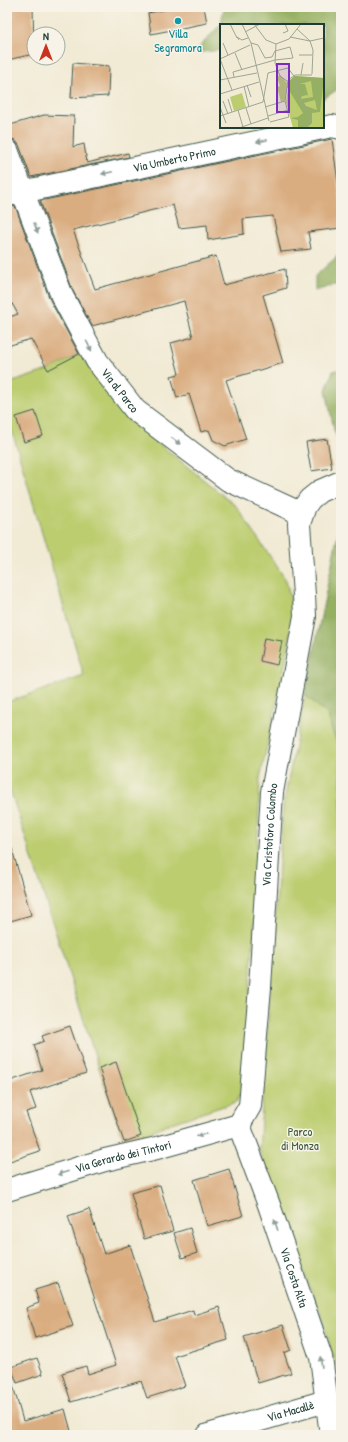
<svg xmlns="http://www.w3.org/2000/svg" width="348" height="1442" font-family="'Patrick Hand',sans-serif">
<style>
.green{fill:#bccd70;stroke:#6e8552}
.forest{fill:#95b062;stroke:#5a764b}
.building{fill:#daad81}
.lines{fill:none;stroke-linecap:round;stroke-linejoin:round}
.minor-casing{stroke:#3e574c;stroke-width:24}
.minor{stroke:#fff;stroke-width:22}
.oneway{fill:#8f9e9a}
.culture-dot{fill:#0f9aa8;stroke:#f7f3e8;stroke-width:1.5}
.labels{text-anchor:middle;stroke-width:3;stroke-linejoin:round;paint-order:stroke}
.culture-label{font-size:12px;fill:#0d838f;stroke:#f7f3e8}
.street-label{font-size:12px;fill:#1f3d34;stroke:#f7f3e8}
.park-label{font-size:12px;fill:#3e5a40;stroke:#f7f3e8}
.inset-road{fill:none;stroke:#9da594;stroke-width:1}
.view{fill:#7b2cbf;fill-opacity:0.15;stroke:#7b2cbf;stroke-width:2}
.inset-edge{fill:none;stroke:#1f3d34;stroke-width:2}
</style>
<rect width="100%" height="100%" fill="#f7f3e8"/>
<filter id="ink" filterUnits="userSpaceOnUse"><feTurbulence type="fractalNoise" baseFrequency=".025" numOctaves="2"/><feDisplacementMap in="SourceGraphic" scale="8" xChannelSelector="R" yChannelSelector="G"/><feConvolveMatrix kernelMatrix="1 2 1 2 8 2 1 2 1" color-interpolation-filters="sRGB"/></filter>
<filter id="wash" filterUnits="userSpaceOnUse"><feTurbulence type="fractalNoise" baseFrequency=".012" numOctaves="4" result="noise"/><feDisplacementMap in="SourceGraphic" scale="16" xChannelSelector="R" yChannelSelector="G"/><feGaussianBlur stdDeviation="0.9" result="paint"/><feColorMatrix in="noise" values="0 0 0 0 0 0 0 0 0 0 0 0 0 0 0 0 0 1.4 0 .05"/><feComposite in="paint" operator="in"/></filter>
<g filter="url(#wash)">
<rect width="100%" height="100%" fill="#f1ead4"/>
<!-- green -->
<path class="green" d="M80,354L125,416L236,506L286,580L293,611L288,650L260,778L254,933L242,1091L236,1102L165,1125L141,1136L124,1142L99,1068L7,780V702L84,676L7,414V384L48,370Z
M341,519V1388L323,1319L289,1238L259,1150L283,806Z"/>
<!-- forest -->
<path class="forest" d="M224,7H341V87L323,99V25H221V50L194,53L221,24Z
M341,253V283L315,291V276Z
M341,369V448L334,430L326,390L333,371Z
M341,519V751L332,731L328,715L305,695Z"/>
<g id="blocks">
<!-- building -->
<path class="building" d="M8,7H33L34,54L7,60V37H10Z
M179,7H204L207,23L151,34L148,13Z
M73,63L109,66L108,96L71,98Z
M44,115L74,116L73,147L84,144L87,163L128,153L129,157L31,177L19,145L15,140L7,138V126Z
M332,139L341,205V228L308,232L311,249L281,252L273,216L243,219L244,234L208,240L207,225L179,228L173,205L73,230L95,289L216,256L224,285L285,269L286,288L263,295L283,363L226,380L246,439L225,446L213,440L209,430L201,432L189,394L177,398L171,376L179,374L171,343L193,337L184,301L92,326L73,291L40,201Z
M15,206L50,300L79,354L48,370L31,339L7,346V318L18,314L7,295V207Z
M35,411L43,436L24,442L16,417Z
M327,439L332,468L311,471L306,442Z
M264,638L282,641L277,665L260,661Z
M7,849H12L31,915L7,922Z
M70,1026L86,1073L30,1092L36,1109L26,1112L40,1151L7,1162V1082L42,1070L34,1045L44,1041L42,1036Z
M116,1062L141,1136L124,1142L99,1068Z
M229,1169L243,1216L207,1226L194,1180Z
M160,1185L173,1231L144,1239L131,1193Z
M89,1209L104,1254L130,1245L155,1322L193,1310L194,1315L219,1307L228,1340L175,1356L185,1386L147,1398L141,1381L71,1402L62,1373L86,1366L88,1374L116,1365L68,1216Z
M190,1228L197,1253L182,1258L174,1233Z
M58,1283L73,1326L35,1338L26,1308L39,1303L35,1290Z
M283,1325L291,1350L284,1353L291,1373L258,1383L244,1337Z
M37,1358L43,1374L17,1383L11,1367Z
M7,1382H12L23,1421L65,1409L72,1435H7Z"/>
</g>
</g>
<g filter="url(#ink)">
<use href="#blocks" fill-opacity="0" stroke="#3e574c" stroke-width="1"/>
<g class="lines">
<defs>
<g id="minor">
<path id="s1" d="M7,150L62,296L97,361L135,410L228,480L302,514"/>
<path id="s2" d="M8,195L332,126L341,128"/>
<path id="s3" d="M239,1125L250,1106L260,987L272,792L305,616L304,595L299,524L305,506L310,499L320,491L341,482"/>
<path id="s4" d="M239,1125L269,1205L321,1357L331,1435"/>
<path id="s5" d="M7,1190L105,1160L157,1148L239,1125"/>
<path id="s6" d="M208,1435L326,1401"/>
</g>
</defs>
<!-- minor casing -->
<use href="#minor" class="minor-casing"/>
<!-- minor -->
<use href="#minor" class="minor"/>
</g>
<!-- one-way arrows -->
<defs><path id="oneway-solid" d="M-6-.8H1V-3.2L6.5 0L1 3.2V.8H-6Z"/></defs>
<g class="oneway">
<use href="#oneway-solid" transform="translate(262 141) rotate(168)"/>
<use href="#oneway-solid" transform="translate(107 173) rotate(168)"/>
<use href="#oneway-solid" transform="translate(36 228) rotate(69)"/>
<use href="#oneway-solid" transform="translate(89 346) rotate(62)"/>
<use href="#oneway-solid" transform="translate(176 441) rotate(37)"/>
<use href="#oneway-solid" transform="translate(202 1135) rotate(164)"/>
<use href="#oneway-solid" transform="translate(63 1173) rotate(163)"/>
<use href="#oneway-solid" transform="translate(276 1225) rotate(-109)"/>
<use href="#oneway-solid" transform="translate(321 1362) rotate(-99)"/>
</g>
</g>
<!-- markers -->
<circle class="culture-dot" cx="178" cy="21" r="4"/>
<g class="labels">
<!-- culture labels -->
<g class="culture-label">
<text x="178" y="38">Villa<tspan x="178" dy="14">Segramora</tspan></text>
</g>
<!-- street labels -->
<g class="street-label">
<text dy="4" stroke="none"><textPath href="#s2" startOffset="170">Via Umberto Primo</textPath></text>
<text dy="4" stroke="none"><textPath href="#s1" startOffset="267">Via al Parco</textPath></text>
<text dy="4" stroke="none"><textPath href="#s3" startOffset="294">Via Cristoforo Colombo</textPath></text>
<text dy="4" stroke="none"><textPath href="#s5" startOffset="121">Via Gerardo dei Tintori</textPath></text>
<text dy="4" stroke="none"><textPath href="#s4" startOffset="162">Via Costa Alta</textPath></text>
<text dy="4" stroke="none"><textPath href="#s6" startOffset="86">Via Macallè</textPath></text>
</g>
<!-- park labels -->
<g class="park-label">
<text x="300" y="1136">Parco<tspan x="300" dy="14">di Monza</tspan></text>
</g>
</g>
<!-- overview -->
<g transform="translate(220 24)">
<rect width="104" height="104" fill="#f1ead4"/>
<path d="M60,51L67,59L65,76L61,78L57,63L60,62L57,53ZM74,52L104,54V104H73L66,78L69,57ZM22,69L26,83L14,87L10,73Z" fill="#bccd70"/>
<path d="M75,52L104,54L100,88L92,89V99L87,104H78V96L70,94L78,93L83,89L67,63L69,57ZM91,57L93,73L81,75L82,72L88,71L85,60H80ZM95,76L97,86L86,82L84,79Z" fill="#95b062" fill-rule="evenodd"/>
<path class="inset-road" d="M10,0L17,14M22,0L31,19M34,0L46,16L56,20L69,15L81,0M77,5L90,17M25,8L40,0M63,9L68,7L65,0M70,13L90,17L104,14M19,16L17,13L22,16L28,14M90,17L93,26L92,50M3,19L8,31M31,19L38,21L45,34L52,33L55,27M31,19L49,97M56,20L55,39L60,52L67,57M15,29L22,46M79,31H92M0,35L12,66M0,35L30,21M81,51L83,39M14,53L13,48L55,36L73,34L70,23L55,27M0,56L37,49M27,61L31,73M24,62L29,83M0,70L39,58M8,75L12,88M3,77L8,90M0,83L6,99M45,83L65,77M26,84L31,100M18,86L23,103M0,92L43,78L48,49L68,44L76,55L81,78L90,89V97L86,104M48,92L68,86M50,98L69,93L65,77L68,56L75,51H92M19,104L48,94"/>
<path class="view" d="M57,40H69V88H57Z"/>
<rect width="104" height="104" class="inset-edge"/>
</g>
<!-- margin -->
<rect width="348" height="1442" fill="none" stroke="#f7f3e8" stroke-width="24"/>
<!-- north arrow -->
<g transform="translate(46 46)"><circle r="19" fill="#f7f3e8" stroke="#a1aaa0"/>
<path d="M0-3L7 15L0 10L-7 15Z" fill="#c8321e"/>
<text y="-6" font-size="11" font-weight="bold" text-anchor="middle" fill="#1f3d34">N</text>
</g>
</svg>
